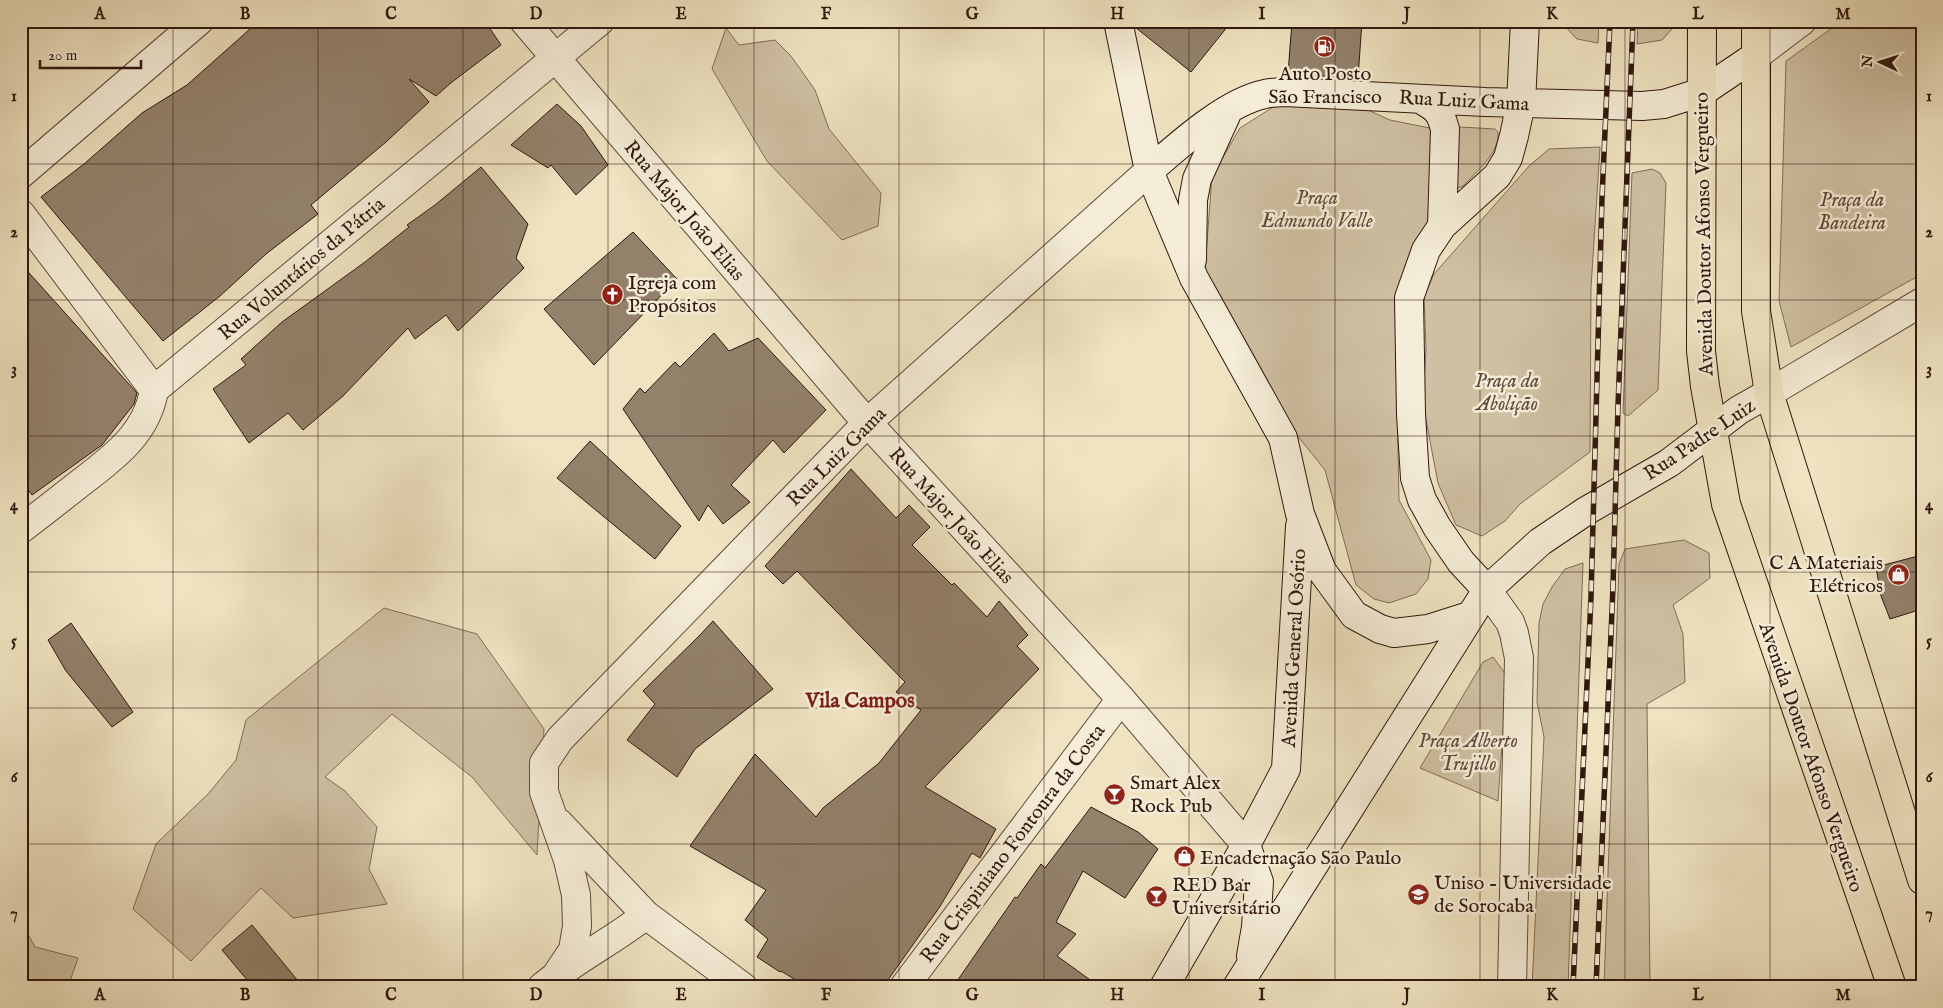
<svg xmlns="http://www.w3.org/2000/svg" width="1943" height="1008" font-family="'IM FELL English',serif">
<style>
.green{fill:#cfc0a3;stroke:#806c58}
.building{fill:#93816b;stroke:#30170e}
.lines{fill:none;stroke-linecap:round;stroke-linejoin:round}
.minor-casing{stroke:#604a3b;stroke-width:30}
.tertiary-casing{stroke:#604a3b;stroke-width:30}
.secondary-casing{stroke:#30170e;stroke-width:30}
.primary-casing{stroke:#30170e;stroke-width:30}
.minor{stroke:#f5edd7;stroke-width:28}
.tertiary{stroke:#f5edd7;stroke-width:28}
.secondary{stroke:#f5edd7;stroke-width:28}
.primary{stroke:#efe3c1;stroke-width:28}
.rail-casing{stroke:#30170e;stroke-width:5.5}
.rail{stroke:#f5edd7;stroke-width:4;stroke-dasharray:11;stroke-linecap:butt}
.grid{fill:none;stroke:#30170e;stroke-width:1;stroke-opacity:0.55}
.labels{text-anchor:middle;stroke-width:5;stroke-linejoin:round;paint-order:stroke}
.poi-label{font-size:20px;fill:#30170e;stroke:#f5edd7;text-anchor:start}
.street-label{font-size:20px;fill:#30170e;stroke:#f5edd7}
.park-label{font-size:20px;font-style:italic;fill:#604a3b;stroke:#f5edd7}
.neighbourhood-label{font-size:21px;font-weight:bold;fill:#7a1f14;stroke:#f5edd7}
.neatline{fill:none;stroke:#30170e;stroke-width:2}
.grid-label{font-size:16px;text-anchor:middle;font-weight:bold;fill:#30170e}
</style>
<rect width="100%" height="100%" fill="#efe3c1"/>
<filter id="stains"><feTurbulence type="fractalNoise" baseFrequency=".004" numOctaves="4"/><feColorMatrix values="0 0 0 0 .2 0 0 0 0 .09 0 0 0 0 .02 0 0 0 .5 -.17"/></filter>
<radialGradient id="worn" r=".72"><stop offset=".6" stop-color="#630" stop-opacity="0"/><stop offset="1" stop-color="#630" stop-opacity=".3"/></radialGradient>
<!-- green -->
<path class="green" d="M1560,21H1599L1598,43L1577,39Z
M1638,21H1672V29L1662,40L1637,44Z
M1842,21H1918L1922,31V274L1791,347L1779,301L1786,61Z
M726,28L739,45L775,40L791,56L815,90L829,129L881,193L878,226L842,240L767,161L712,69Z
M1289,97L1355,104L1390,120L1435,129L1433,214L1395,295L1399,500L1431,560L1428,579L1416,594L1389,603L1374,599L1356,585L1325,470L1296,434L1205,269L1212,176L1240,128Z
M1461,127L1495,129L1498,132C1500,153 1476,172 1463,186L1458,188L1453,184L1457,130Z
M1600,147L1591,288L1590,452L1520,504L1505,521L1482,536L1456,525L1438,483L1423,404L1426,348L1424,297L1434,274L1529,166L1549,149Z
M1652,169L1660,173L1666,183L1658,390L1628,416L1623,413L1632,173Z
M1684,540L1709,553L1710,578L1673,605L1683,634L1685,682L1647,704L1650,987H1604L1619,564L1625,549Z
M1583,563L1568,987H1532L1544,737L1537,702L1539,623L1543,604L1552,587L1565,569Z
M384,608L477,634L544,729L537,855L472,777L392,714L325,777L345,791L377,827L369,869L387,904L293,918L261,888L191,961L133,909L156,844L209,793L236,760L246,720Z
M1493,657L1507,676L1498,801L1420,768L1483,662Z
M21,922L35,947L78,958L68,987H21Z"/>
<!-- building -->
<path class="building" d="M259,21H485L501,45L452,82L436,96L409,79L429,102L386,142L311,205L318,214L266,254L220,296L163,341L41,197L84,164L142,113L187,85Z
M1134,21H1232L1191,72L1135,27Z
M1292,21H1362L1358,78L1288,74Z
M557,104L581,126L608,165L576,195L551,165L548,168L511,145Z
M481,167L528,224L516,258L524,268L458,331L446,315L415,339L408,328L343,396L303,430L288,413L249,443L213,389L246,365L241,359L282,322L365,262L409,227L407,225L435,205Z
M633,232L677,279L594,365L544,309Z
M21,264L137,393L134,404L102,445L32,495L21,480Z
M714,333L729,351L758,338L826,410L784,453L773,440L731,485L750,502L723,524L708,505L699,521L623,409L640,388L645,393L675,362L680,367Z
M590,441L681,526L655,559L557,478Z
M851,469L896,518L909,505L930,527L912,545L952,585L954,583L987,617L999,601L1028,635L1017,646L1039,669L925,787L996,829L980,858L972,853L939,908L883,987H807L781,971L780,972L757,957L768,939L745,920L766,890L690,846L755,754L816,817L823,808L879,763L921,710L896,692L905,682L797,571L783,584L765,566Z
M1922,555V609L1890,619L1881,596L1876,567Z
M713,621L773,689L695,749L677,777L627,740L655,704L643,691L699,636Z
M71,623L133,712L112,727L66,671L48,640Z
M1091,807L1138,832L1158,849L1125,898L1083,871L1056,922L1076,934L1057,956L1100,987H953L1015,897L1017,898L1041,864L1045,868Z
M252,925L303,987H253L222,950Z"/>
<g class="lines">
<defs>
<path id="minor" d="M524,21L855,409L1121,699L1246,845
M21,174L199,21
M21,214L154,390
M1769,393L1922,302
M21,529C41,514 60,499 79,484C113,458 147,434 154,390L600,21
M904,987L1121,699"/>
<path id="tertiary" d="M1757,55L1802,21
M1487,590L1510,622L1514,633L1519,658L1512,987
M559,823L646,915L743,987
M557,974L573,950L577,926L576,895L568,860L544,792V763L560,739L868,422L1149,171
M542,987C574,960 613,941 646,915"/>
<path id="secondary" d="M1118,21L1149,171L1194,278L1283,438L1300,514L1322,571L1354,615L1380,629L1394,633L1428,629L1469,616
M1420,99C1436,108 1440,110 1445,129L1442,226
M1149,171C1179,145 1226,102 1265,94C1271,92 1278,93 1285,92L1485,102L1642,106L1664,104L1702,92L1757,55
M1192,260L1193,200L1197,179L1228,111
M1487,590L1461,562L1437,527L1422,500L1415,478L1411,414L1409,298L1426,250L1442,226L1497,176L1508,158L1514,136L1521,103L1525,21
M1246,845L1259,882L1256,927L1251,956
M1164,987L1246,845L1286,769L1300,526
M1237,987L1487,590L1540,542L1586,511L1669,463L1739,410L1769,393"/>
<path id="primary" d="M1702,21L1701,351L1705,386L1726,504L1892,987
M1756,21V311L1769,393L1922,880"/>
</defs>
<!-- minor casing -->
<use href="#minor" class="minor-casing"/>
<!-- tertiary casing -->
<use href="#tertiary" class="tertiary-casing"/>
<!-- secondary casing -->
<use href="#secondary" class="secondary-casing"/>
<!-- primary casing -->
<use href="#primary" class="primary-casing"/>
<!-- minor -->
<use href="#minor" class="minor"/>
<!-- tertiary -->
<use href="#tertiary" class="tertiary"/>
<!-- secondary -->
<use href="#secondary" class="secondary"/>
<!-- primary -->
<use href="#primary" class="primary"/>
<defs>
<path id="rail" d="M1573,987L1591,597L1602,198L1610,21
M1596,987L1613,587L1618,406L1633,21"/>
</defs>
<!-- rail casing -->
<use href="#rail" class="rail-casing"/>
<!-- rail -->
<use href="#rail" class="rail"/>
</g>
<!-- grid -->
<path class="grid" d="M173,21V987M318,21V987M463,21V987M608,21V987M754,21V987M899,21V987M1044,21V987M1189,21V987M1335,21V987M1480,21V987M1625,21V987M1770,21V987M21,164H1922M21,300H1922M21,436H1922M21,572H1922M21,708H1922M21,844H1922"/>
<!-- icons -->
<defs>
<symbol id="fuel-disc" viewBox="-11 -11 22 22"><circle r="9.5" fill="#8f2418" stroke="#f5edd7"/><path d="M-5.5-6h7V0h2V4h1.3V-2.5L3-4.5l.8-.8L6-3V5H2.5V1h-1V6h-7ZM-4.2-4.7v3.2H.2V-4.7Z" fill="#fff"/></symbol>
<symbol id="church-disc" viewBox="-11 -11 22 22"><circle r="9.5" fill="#8f2418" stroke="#f5edd7"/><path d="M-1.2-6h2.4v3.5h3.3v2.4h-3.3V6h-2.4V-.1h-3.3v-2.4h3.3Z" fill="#fff"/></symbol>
<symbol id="shop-disc" viewBox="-11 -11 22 22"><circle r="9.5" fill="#8f2418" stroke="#f5edd7"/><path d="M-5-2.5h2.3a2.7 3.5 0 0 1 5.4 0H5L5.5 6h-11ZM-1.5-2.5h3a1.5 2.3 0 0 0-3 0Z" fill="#fff"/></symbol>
<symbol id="bar-disc" viewBox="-11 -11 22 22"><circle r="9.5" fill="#8f2418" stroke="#f5edd7"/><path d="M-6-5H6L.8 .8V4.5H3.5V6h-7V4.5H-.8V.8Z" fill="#fff"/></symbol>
<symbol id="university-disc" viewBox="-11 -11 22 22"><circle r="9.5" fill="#8f2418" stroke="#f5edd7"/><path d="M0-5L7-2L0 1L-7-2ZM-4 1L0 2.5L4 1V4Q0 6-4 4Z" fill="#fff"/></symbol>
</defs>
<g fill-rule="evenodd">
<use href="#fuel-disc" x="1312" y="34" width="25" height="25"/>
<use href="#church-disc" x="600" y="282" width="25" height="25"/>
<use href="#shop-disc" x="1886" y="562" width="25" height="25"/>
<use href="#bar-disc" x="1102" y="782" width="25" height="25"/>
<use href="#shop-disc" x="1172" y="844" width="25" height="25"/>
<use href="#university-disc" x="1406" y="882" width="25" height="25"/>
<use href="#bar-disc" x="1144" y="884" width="25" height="25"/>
</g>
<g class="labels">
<!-- poi labels -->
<g class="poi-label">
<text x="1325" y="80" text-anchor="middle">Auto Posto<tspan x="1325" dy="23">São Francisco</tspan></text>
<text x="628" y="289">Igreja com<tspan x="628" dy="23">Propósitos</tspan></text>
<text x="1883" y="569" text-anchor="end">C A Materiais<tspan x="1883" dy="23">Elétricos</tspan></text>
<text x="1130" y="789">Smart Alex<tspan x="1130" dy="23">Rock Pub</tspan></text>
<text x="1200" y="864">Encadernação São Paulo</text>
<text x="1434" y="889">Uniso - Universidade<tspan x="1434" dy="23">de Sorocaba</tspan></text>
<text x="1172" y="891">RED Bar<tspan x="1172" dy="23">Universitário</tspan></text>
</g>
<!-- street labels -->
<g class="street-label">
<text transform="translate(1464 100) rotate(3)" y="7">Rua Luiz Gama</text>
<text transform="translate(685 210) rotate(50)" y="7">Rua Major João Elias</text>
<text transform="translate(1703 234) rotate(-91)" y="7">Avenida Doutor Afonso Vergueiro</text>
<text transform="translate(301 268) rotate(-40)" y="7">Rua Voluntários da Pátria</text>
<text transform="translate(1699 439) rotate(-34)" y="7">Rua Padre Luiz</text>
<text transform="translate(836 456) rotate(-45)" y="7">Rua Luiz Gama</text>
<text transform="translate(952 515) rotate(48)" y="7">Rua Major João Elias</text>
<text transform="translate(1293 648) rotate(-87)" y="7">Avenida General Osório</text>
<text transform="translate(1812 757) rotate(71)" y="7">Avenida Doutor Afonso Vergueiro</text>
<text transform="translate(1012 843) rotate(-53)" y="7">Rua Crispiniano Fontoura da Costa</text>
</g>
<!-- park labels -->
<g class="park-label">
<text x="1317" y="204">Praça<tspan x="1317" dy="23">Edmundo Valle</tspan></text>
<text x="1852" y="206">Praça da<tspan x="1852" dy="23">Bandeira</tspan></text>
<text x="1507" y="387">Praça da<tspan x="1507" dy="23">Abolição</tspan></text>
<text x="1468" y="747">Praça Alberto<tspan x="1468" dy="23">Trujillo</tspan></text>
</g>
<!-- neighbourhood labels -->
<g class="neighbourhood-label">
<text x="860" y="707">Vila Campos</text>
</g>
</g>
<!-- margin -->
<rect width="1943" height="1008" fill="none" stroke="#efe3c1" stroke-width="55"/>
<!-- north arrow -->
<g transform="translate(1880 62) rotate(274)" stroke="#f5edd7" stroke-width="4" paint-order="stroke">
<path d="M0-4L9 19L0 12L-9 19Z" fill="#30170e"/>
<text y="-8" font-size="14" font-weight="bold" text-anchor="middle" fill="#30170e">N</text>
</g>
<!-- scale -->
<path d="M40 60v8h101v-8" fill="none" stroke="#30170e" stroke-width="2.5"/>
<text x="48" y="60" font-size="15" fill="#30170e" stroke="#f5edd7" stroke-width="4" paint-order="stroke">20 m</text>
<rect x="28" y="28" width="1888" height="952" class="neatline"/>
<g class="grid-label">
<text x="100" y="19">A</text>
<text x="245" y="19">B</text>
<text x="391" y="19">C</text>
<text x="536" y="19">D</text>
<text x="681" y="19">E</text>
<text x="826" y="19">F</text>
<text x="972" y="19">G</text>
<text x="1117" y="19">H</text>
<text x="1262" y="19">I</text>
<text x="1407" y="19">J</text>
<text x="1552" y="19">K</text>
<text x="1698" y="19">L</text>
<text x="1843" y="19">M</text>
<text x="14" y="101">1</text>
<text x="1929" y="101">1</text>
<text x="14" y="237">2</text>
<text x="1929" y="237">2</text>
<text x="14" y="374">3</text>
<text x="1929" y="374">3</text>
<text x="14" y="510">4</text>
<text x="1929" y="510">4</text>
<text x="14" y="646">5</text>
<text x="1929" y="646">5</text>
<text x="14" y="782">6</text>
<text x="1929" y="782">6</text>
<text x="14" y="918">7</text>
<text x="1929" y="918">7</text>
<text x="100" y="1000">A</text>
<text x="245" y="1000">B</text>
<text x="391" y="1000">C</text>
<text x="536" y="1000">D</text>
<text x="681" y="1000">E</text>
<text x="826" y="1000">F</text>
<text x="972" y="1000">G</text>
<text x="1117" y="1000">H</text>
<text x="1262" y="1000">I</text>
<text x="1407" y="1000">J</text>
<text x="1552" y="1000">K</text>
<text x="1698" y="1000">L</text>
<text x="1843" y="1000">M</text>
</g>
<rect width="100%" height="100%" filter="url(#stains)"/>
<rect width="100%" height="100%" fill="url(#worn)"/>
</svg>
